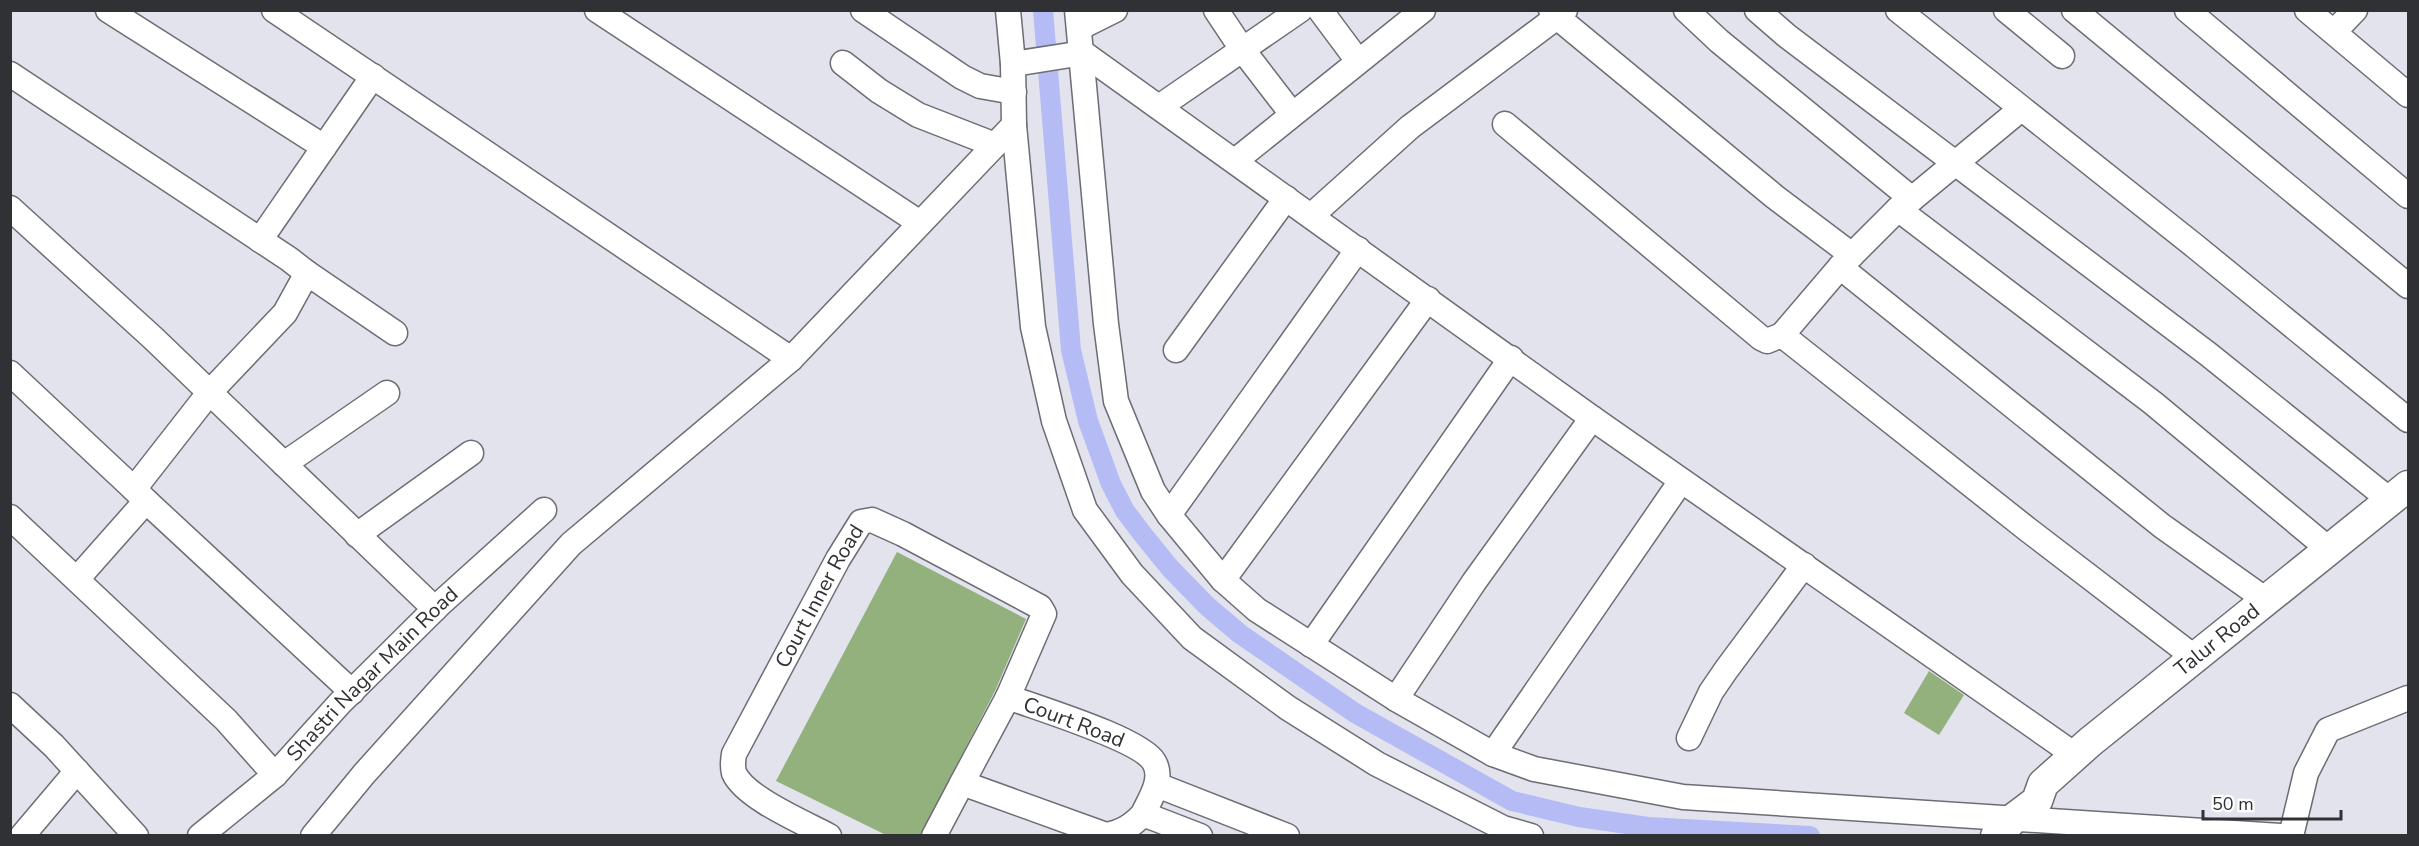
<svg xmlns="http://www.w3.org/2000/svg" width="2419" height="846" font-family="'Nunito Sans',sans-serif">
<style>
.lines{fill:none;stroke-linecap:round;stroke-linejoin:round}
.canal{stroke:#b5bbf4;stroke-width:20}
.building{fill:#93b17d}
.minor-casing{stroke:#6c6d75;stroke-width:27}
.major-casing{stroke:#6c6d75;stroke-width:33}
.minor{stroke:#fff;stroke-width:24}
.major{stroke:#fff;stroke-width:30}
.labels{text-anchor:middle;stroke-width:4.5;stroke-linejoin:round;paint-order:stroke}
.street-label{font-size:21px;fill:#303134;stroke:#fff}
</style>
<rect width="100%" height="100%" fill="#e2e3ed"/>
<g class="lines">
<!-- canal -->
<path class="canal" d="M1043,10L1071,350L1088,421L1111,484L1125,511L1144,536L1170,568L1207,606L1240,634L1355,713L1512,801L1579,817L1648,827L1810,836"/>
</g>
<!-- building -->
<path class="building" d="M897,552L1026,619L995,691L920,836H888L776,781Z
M1929,671L1964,695L1939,735L1904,713Z"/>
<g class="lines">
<defs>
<g id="minor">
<path d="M108,10L324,147"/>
<path d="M274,10L791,359"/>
<path d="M597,10L920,223"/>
<path d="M863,10L962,77L980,86L1014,92"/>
<path d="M1008,10L1013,64L1014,125L1033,327L1054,421L1085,510L1132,574L1192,638L1288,708L1377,764L1503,828L1531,836"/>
<path d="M1077,10L1106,324L1116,401L1153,491L1169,515L1223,580L1257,610L1396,699L1493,754L1534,769L1683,797L2280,836"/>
<path d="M1216,10L1242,49L1292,114"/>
<path d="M1320,10L1358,61"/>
<path d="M1565,10L1557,17L1775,197L1852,255"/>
<path d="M1686,10L1719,41L1912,199L1898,209L2153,403L2331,551"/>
<path d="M1757,10L1787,36L2208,354L2391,501"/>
<path d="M1898,10L2196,247L2408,420"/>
<path d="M2006,10L2062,56"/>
<path d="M2074,10L2408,286"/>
<path d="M2187,10L2408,196"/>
<path d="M2307,10L2408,95"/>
<path d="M1079,28L1115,10"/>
<path d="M2334,32L2355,10"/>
<path d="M843,63L879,91L918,115L995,145"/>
<path d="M1013,64L1083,53L1592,418L2075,755"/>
<path d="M10,74L289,259L307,273L285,313L209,393L134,489L146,501"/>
<path d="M1159,107L1300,10"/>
<path d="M1505,124L1761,338L1767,341L1782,335"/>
<path d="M1235,161L1423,10"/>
<path d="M1912,199L2021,109"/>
<path d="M10,208L153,338L435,609"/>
<path d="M1898,209L1840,267L1782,335L2027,529L2194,657"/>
<path d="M1311,216L1410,127L1557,17L1551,10"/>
<path d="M260,240L373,76"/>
<path d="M1840,267L2162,526L2266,600"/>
<path d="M307,273L395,333"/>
<path d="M1176,350L1286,198"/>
<path d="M10,373L134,489"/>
<path d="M284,464L387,393"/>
<path d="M1169,515L1358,249"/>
<path d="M10,517L226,720L275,775"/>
<path d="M357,535L471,453"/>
<path d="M77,579L146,501L352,692"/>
<path d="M1223,580L1428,299"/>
<path d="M1311,645L1511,358"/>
<path d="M1396,699L1474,582L1592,418"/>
<path d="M10,705L54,746L136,836"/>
<path d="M1689,738L1711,692L1726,670L1804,565"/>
<path d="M1493,754L1681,481"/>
<path d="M1157,785L1287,836"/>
<path d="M1143,814C1150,799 1164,779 1154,762C1141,739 1037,708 1008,697L962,783L1106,835C1122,832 1132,826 1143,814L1200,836"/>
<path d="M22,836L77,771"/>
<path id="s1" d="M200,836L275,775L340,703L441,603L544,510"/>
<path d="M313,836L364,774L571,544L791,359L1014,125"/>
<path id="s2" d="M829,836C805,823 745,798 734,773C732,766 733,760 734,754L838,559L861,522L872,520L903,534L1040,607L1044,614L1008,697"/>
<path d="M934,836L962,783"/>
<path d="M2291,836L2306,773L2328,730L2408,698"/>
</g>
<g id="major">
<path id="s3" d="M1996,836L2013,819L2037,801L2043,784L2090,742L2408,486"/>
</g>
</defs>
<!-- minor casing -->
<use href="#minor" class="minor-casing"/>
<!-- major casing -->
<use href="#major" class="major-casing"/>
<!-- minor -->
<use href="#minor" class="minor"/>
<!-- major -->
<use href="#major" class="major"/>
</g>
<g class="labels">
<!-- street labels -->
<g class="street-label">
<text dy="7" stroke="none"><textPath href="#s2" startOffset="314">Court Inner Road</textPath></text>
<text dy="7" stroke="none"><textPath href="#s3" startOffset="298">Talur Road</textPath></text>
<text dy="7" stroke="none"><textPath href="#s1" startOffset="237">Shastri Nagar Main Road</textPath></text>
<text transform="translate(1074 722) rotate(21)" y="7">Court Road</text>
</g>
</g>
<!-- border -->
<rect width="2419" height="846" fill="none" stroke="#303134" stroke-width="24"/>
<!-- scale -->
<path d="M2203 810v9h138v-9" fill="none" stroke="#303134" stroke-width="3"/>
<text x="2212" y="810" font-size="18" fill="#303134" stroke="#ffffff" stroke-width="4.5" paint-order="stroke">50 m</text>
</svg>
